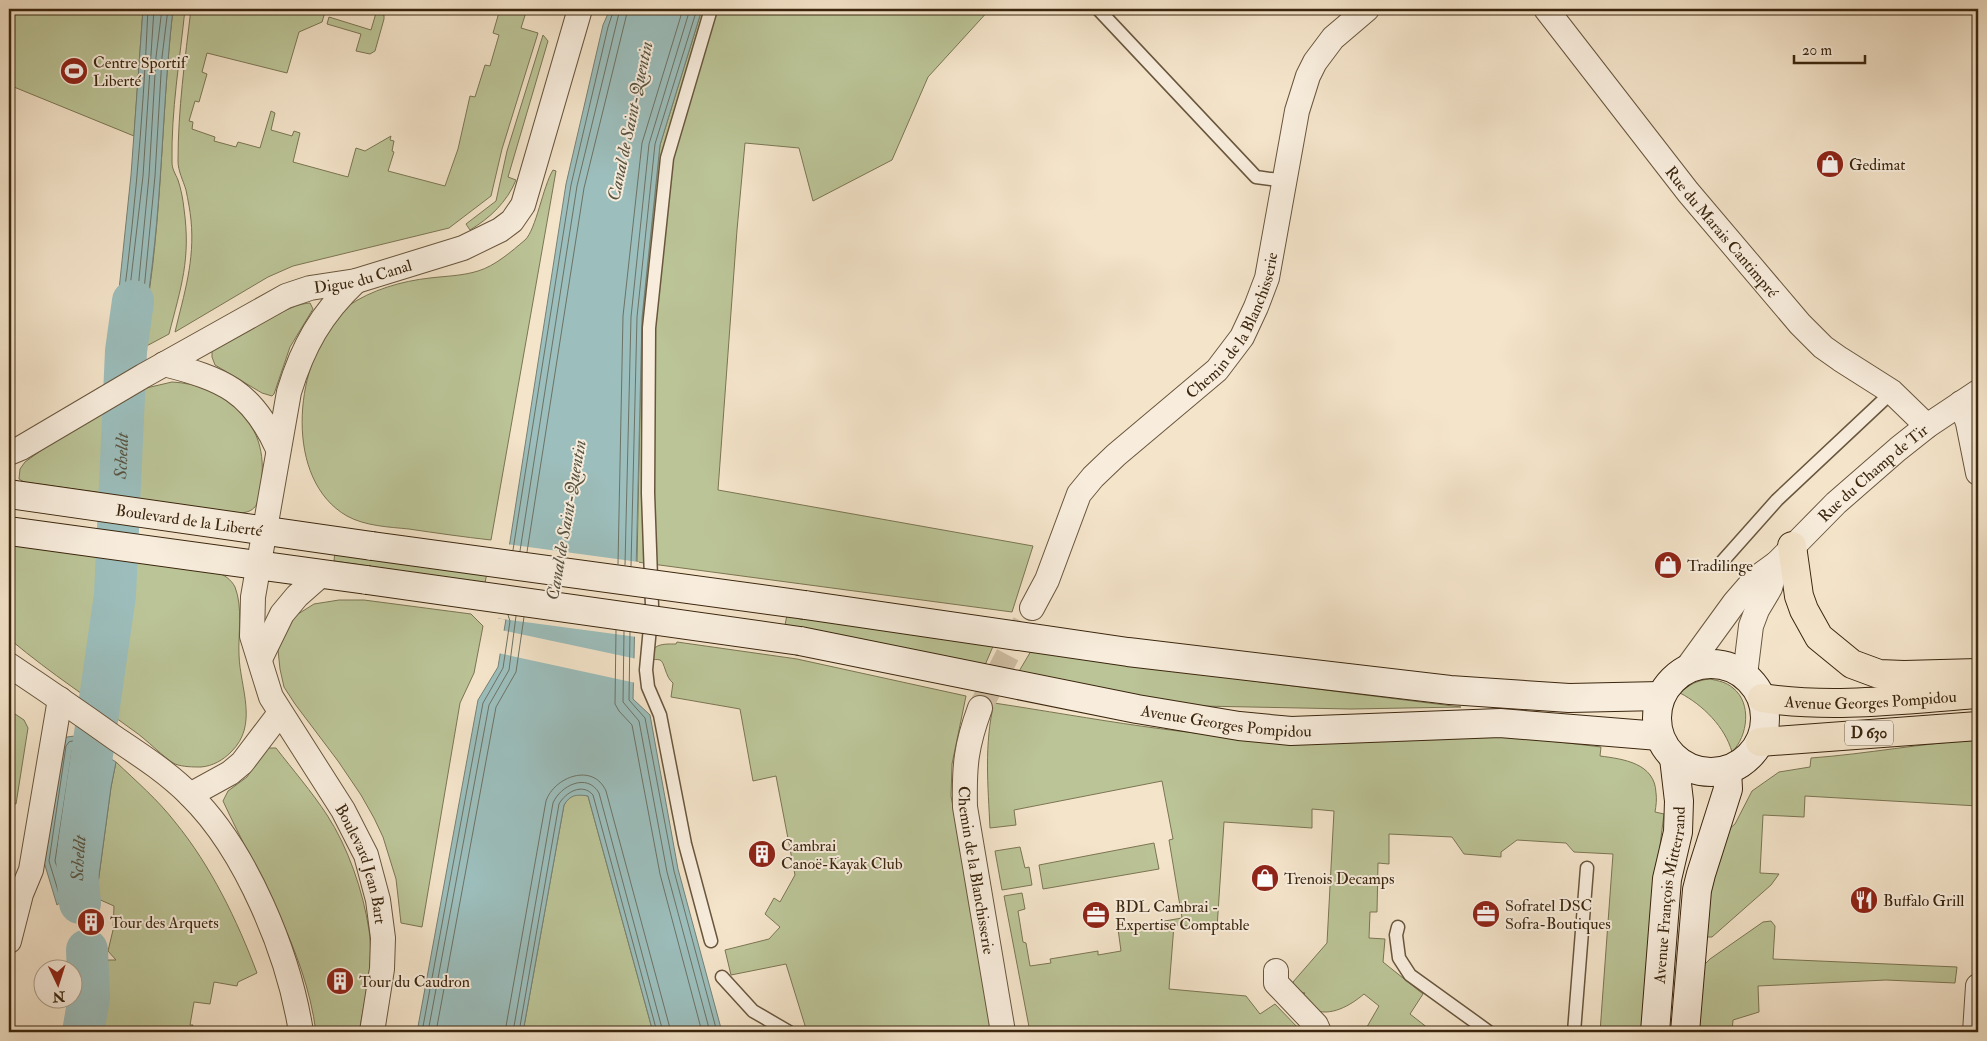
<svg xmlns="http://www.w3.org/2000/svg" width="1987" height="1041" font-family="'IM FELL Double Pica',serif">
<style>
.green{fill:#bbc497;stroke:#7b7552}
.water{fill:#9cbebc;stroke:#758176}
.pier{fill:#f4e4ca}
.lines{fill:none;stroke-linecap:round;stroke-linejoin:round}
.shore{stroke:#6c7265;stroke-width:1}
.river{stroke:#9cbebc;stroke-width:42}
.minor-tunnel{stroke:#cfbea4;stroke-width:24;stroke-dasharray:24 12;stroke-linecap:butt}
.service-casing{stroke:#69563d;stroke-width:15}
.minor-casing{stroke:#69563d;stroke-width:26}
.secondary-casing{stroke:#3b260e;stroke-width:30}
.primary-casing{stroke:#3b260e;stroke-width:30}
.service{stroke:#f8eddd;stroke-width:12}
.minor{stroke:#f8eddd;stroke-width:24}
.secondary{stroke:#f8eddd;stroke-width:28}
.primary{stroke:#f4e4ca;stroke-width:28}
.secondary-bridge-casing{stroke:#3b260e;stroke-width:30;stroke-linecap:butt}
.secondary-bridge{stroke:#f8eddd;stroke-width:28}
.labels{text-anchor:middle;stroke-width:4;stroke-linejoin:round;paint-order:stroke}
.shield{fill:#f8eddd;stroke:#74624c;stroke-width:1}
.shield-label{font-size:15px;font-weight:bold;fill:#3b260e}
.poi-label{font-size:16px;fill:#3b260e;stroke:#f8eddd;text-anchor:start}
.street-label{font-size:16px;fill:#3b260e;stroke:#f8eddd}
.water-label{font-size:18px;font-style:italic;fill:#585442;stroke:#f8eddd}
</style>
<rect width="100%" height="100%" fill="#f4e4ca"/>
<filter id="stains"><feTurbulence type="fractalNoise" baseFrequency=".004" numOctaves="4"/><feColorMatrix values="0 0 0 0 .2 0 0 0 0 .09 0 0 0 0 .02 0 0 0 .5 -.17"/></filter>
<radialGradient id="worn" r=".72"><stop offset=".6" stop-color="#630" stop-opacity="0"/><stop offset="1" stop-color="#630" stop-opacity=".3"/></radialGradient>
<!-- green -->
<path class="green" d="M9,9H143L134,136L9,85Z
M173,9H185C180,59 171,111 172,162C172,169 175,173 178,180C181,189 183,199 184,209C191,259 181,287 169,334L139,350C163,238 160,122 173,9Z
M191,9H326L322,22L299,32L287,73L207,53L202,72L207,74L199,102L195,101L189,121L193,122L192,129L215,137L214,141L236,147L238,142L260,148L271,111L275,113L271,130L292,136L294,131L300,133L293,162L348,177L356,148L365,151L391,136L390,140L394,141L392,151L394,152L388,171L445,186L458,149L470,96L475,97L485,65L490,66L499,35L493,33L500,9H527L521,28L538,33L502,149L491,196L449,228L293,266L268,277L175,332C184,294 195,261 191,220C190,210 188,200 186,190C183,180 178,171 178,161C178,110 185,59 191,9Z
M702,9H990L928,77L892,160L813,201L799,148L745,143L737,230L718,490L1033,546L1012,612L637,562L642,318L660,145Z
M376,13L384,15V19L375,51L370,54L356,51L361,34L327,24L329,17L371,30Z
M543,35L548,41L508,177L516,180C507,202 490,218 470,230L466,224L496,201L507,151Z
M553,170L556,171L491,540C464,537 436,533 409,529C389,527 365,526 347,516C284,480 294,368 336,320C339,315 343,309 348,306C371,290 402,281 430,278C446,276 462,276 478,271C495,266 512,251 525,240C536,230 543,186 553,170Z
M310,303L313,309L290,347L274,394L272,396L262,393L215,365L212,357V352L215,348C234,338 290,303 310,303Z
M172,382C195,383 219,392 236,407C261,431 266,459 260,491C258,505 255,512 240,513L137,499L142,389Z
M104,412L102,493L24,482L19,479L20,469L25,462L50,444Z
M25,544L215,571C224,575 231,579 235,587C243,607 238,634 239,655C240,688 259,725 231,752C223,760 213,766 201,767C193,767 183,767 175,764C164,758 146,739 134,731C93,701 50,673 12,641L9,635V545Z
M335,551L487,573L485,583L334,561Z
M339,600H364L471,614L483,626L474,673L460,703L422,927L401,923L396,879L383,837L374,818L361,795L338,761L295,704L284,687L280,669L278,650L290,619L314,604Z
M787,615L994,644L985,665L785,625Z
M677,642L797,659L966,696L952,764L951,796L995,1032H807L786,964L731,975L725,950L769,939L780,927L765,914L774,898L780,902L795,875L776,776L753,781L740,709L671,697L673,683C665,677 665,662 660,660C657,659 654,660 651,659C651,643 664,644 676,644Z
M1031,651L1261,682L1461,707L1351,709L1201,706L1092,689L1018,673Z
M1710,679C1719,681 1726,682 1733,688C1752,703 1748,736 1732,752C1725,727 1703,705 1680,693C1689,685 1697,680 1710,679Z
M994,703C1093,718 1191,738 1291,739C1351,740 1412,733 1472,735C1515,736 1558,742 1601,747L1600,756C1623,759 1655,763 1656,793C1657,799 1656,806 1655,812L1664,814L1654,893L1642,1032H1600L1613,854L1574,852L1566,843L1517,840L1501,852V857L1464,854L1452,837L1389,834V864L1378,863L1377,912H1370L1369,938L1385,939L1383,962L1423,994L1410,1014L1433,1032H1364L1379,1006L1364,994C1351,1005 1330,1018 1312,1009C1308,1007 1303,1002 1300,999L1305,993L1296,991L1293,982L1327,943L1334,811L1312,809V828L1224,822L1217,928L1174,925L1169,989L1246,996L1260,1014L1275,1004L1302,1032H1080L1079,1028L1057,1032H1030L1004,896L1022,893L1025,909L1018,911L1023,942L1026,943L1030,966L1051,963L1050,959L1098,951V955L1121,951L1118,929L1182,918L1169,840L1173,839L1162,781L1014,810L1016,825L990,828C988,786 984,744 994,703Z
M9,710L24,720L28,728L16,804L9,803V746L11,731L9,725Z
M1978,740V806L1805,796L1804,817L1763,815L1760,873L1779,874L1771,885L1712,937H1707L1705,933L1712,871L1728,830L1735,824L1752,791L1779,772L1810,767L1811,758C1867,754 1922,743 1978,740Z
M266,748H276C293,770 312,792 327,815C348,847 363,891 369,930C374,963 365,999 359,1032H316C305,948 258,877 223,801L228,791L247,777Z
M116,762C136,781 158,800 175,822C211,866 237,920 257,973L238,982L237,986L214,982L210,1004L194,1002L190,1025H193L191,1032H94L108,960H116L108,951L113,930L114,906L96,898L111,787Z
M580,794L588,796L653,1032H523L564,805C568,798 572,795 580,794Z
M1154,843L1159,869L1043,889L1039,865Z
M1020,847L1025,868L1029,867L1032,885L1002,890L995,851Z
M1771,921L1775,926L1773,959L1957,967L1955,983L1886,980L1758,986L1759,1012L1733,1020L1732,1032H1697L1703,966L1710,959L1763,922Z"/>
<!-- water -->
<path class="water" d="M143,9H173C160,122 163,238 138,350L109,367L117,309L131,175Z
M610,9H702L660,145L642,318L633,699L650,715L678,869L722,1032H653L588,796C576,794 570,795 564,805L523,1032H417L478,700L498,667L506,619L498,618L566,184L603,25Z
M141,403L138,490L102,485L104,424Z
M97,585L131,588L128,612L95,609Z
M94,628L126,631L114,716L86,696Z
M75,736L116,762L111,787L96,898L72,905L65,899L57,905L44,862L63,740L67,737Z"/>
<!-- pier -->
<path class="pier" d="M507,544L639,562L637,637L495,618Z
M501,630L637,659L636,683L498,653Z"/>
<g class="lines">
<!-- shore -->
<path class="shore" d="M148,9C143,123 133,239 116,353L118,355L134,346L142,311L155,176L162,57L168,9
M154,9L143,176L124,339L127,342L129,340L136,310L149,176L156,57L162,9
M132,414L136,416L133,483L131,484L109,481L107,479L109,428Z
M126,425L129,427L127,475L125,477L115,476L113,473L115,432Z
M513,550L571,185L608,27L614,9
M520,551L577,186L620,9
M527,552L584,188L628,9
M618,564L623,316L642,143L683,9
M625,565L631,317L649,144L690,9
M631,566L637,317L655,144L697,9
M103,591L124,593L123,605L102,604Z
M616,630L615,704L619,711L632,725L660,874L702,1032
M624,631L623,702L639,721L667,872L710,1032
M630,632L629,700L645,718L674,871L717,1032
M100,634L118,636L120,638L110,703L108,705L91,692L98,636Z
M105,641H111L113,644L106,692L103,694L98,689Z
M74,741L110,765L92,893L74,899L66,895L59,894L49,861L66,746L69,742Z
M75,748L103,768L86,888L76,892L64,887L55,861L72,751Z
M80,761L95,771L79,882L77,884L69,881L63,860L78,763Z
M422,1032L483,703L503,668L510,621L508,615
M428,1032L489,705L509,670L516,616
M436,1032L496,707L516,672L524,617
M505,1032L546,801C554,777 593,762 606,791L671,1032
M513,1032L553,803C560,786 587,772 599,793L663,1032
M519,1032L559,804C565,793 582,782 593,795L657,1032"/>
<!-- river -->
<g class="river">
<path id="s1" d="M80,903L77,872L79,845L115,595L126,351L133,301"/>
<path d="M83,1032L89,998L87,950"/>
</g>
<!-- minor-tunnel -->
<path class="minor-tunnel" d="M980,708L1032,608"/>
<defs>
<path id="service" d="M1098,9L1256,177L1285,181
M1721,563L1777,500L1892,392
M1398,927L1396,935L1399,958L1410,975L1489,1032
M711,941L685,844L660,715L648,687L646,670L652,606L648,493L649,328L667,158L711,9
M722,977L753,1011L789,1032
M1574,1032L1587,868"/>
<g id="minor">
<path id="s2" d="M1546,9L1688,192L1800,324L1823,347L1840,359L1892,392L1927,426"/>
<path id="s3" d="M356,281C321,314 303,346 289,392L253,597L252,636L271,697L343,810L366,855L378,900L383,938L382,969L372,1032"/>
<path d="M164,364C223,379 252,391 278,449"/>
<path d="M1961,403L1968,423L1978,473"/>
<path id="s4" d="M9,453L21,448L143,376L286,296L310,288L356,281L463,248L500,230L512,221L523,205L580,9"/>
<path id="s5" d="M1032,608L1047,580L1079,494L1093,477L1116,455L1217,370L1242,337L1256,307L1267,278L1297,111L1308,76L1315,62L1333,38L1367,9"/>
<path d="M260,659L282,614L297,596L322,574"/>
<path d="M9,665C45,689 80,713 115,738C142,756 168,773 190,795C247,851 289,955 301,1032"/>
<path id="s6" d="M1687,668L1735,602L1755,579L1777,563L1836,503L1898,449L1927,426L1978,392"/>
<path d="M1745,675L1751,626L1757,610L1770,588L1777,563"/>
<path id="s7" d="M980,708C966,746 964,766 965,807L1003,1032"/>
<path d="M190,795L230,773L242,763L280,713"/>
<path d="M9,941L21,894L31,870L60,699"/>
<path d="M1276,971V983L1316,1025L1319,1032"/>
<path d="M1975,1032L1978,986"/>
</g>
<g id="secondary">
<path id="s8" d="M9,494L372,546"/>
<path d="M9,531L367,580"/>
<path d="M805,605L1128,652L1450,690L1569,698L1660,696"/>
<path id="s9" d="M800,641L1137,709L1239,726L1291,731L1500,723L1659,736"/>
<circle cx="1711" cy="718" r="54"/>
<path id="s10" d="M1655,1032L1667,879L1678,832L1679,801L1674,758"/>
<path d="M1685,1032L1697,890L1701,874L1728,789L1727,770"/>
</g>
<g id="primary">
<path d="M1792,546L1799,596L1804,610L1819,637L1852,664L1879,674L1904,675L1978,673"/>
<path id="s11" d="M1762,698C1834,709 1906,699 1978,694"/>
<path d="M1760,742L1978,726"/>
</g>
</defs>
<!-- service casing -->
<use href="#service" class="service-casing"/>
<!-- minor casing -->
<use href="#minor" class="minor-casing"/>
<!-- secondary casing -->
<use href="#secondary" class="secondary-casing"/>
<!-- primary casing -->
<use href="#primary" class="primary-casing"/>
<!-- service -->
<use href="#service" class="service"/>
<!-- minor -->
<use href="#minor" class="minor"/>
<!-- secondary -->
<use href="#secondary" class="secondary"/>
<!-- primary -->
<use href="#primary" class="primary"/>
<defs>
<path id="secondary-bridge" d="M372,546L805,605
M367,580L800,641"/>
</defs>
<!-- secondary-bridge casing -->
<use href="#secondary-bridge" class="secondary-bridge-casing"/>
<!-- secondary-bridge -->
<use href="#secondary-bridge" class="secondary-bridge"/>
</g>
<!-- icons -->
<defs>
<symbol id="stadium-disc" viewBox="-11 -11 22 22"><circle r="9.5" fill="#8f2418" stroke="#f8eddd"/><path d="M0-5a6.5 5 0 1 0 0 10a6.5 5 0 1 0 0-10ZM-3.5-1.8h7v3.6h-7Z" fill="#fff"/></symbol>
<symbol id="shop-disc" viewBox="-11 -11 22 22"><circle r="9.5" fill="#8f2418" stroke="#f8eddd"/><path d="M-5-2.5h2.3a2.7 3.5 0 0 1 5.4 0H5L5.5 6h-11ZM-1.5-2.5h3a1.5 2.3 0 0 0-3 0Z" fill="#fff"/></symbol>
<symbol id="building-disc" viewBox="-11 -11 22 22"><circle r="9.5" fill="#8f2418" stroke="#f8eddd"/><path d="M-4-6H4V6H1V3H-1V6H-4ZM-2.5-4.3h1.7v1.8h-1.7ZM.8-4.3h1.7v1.8H.8ZM-2.5-1h1.7V.8h-1.7ZM.8-1h1.7V.8H.8Z" fill="#fff"/></symbol>
<symbol id="restaurant-disc" viewBox="-11 -11 22 22"><circle r="9.5" fill="#8f2418" stroke="#f8eddd"/><path d="M-5-6h1v4h1v-4h1v4h1v-4h1v5L-1.5 .5V6h-2V.5L-5-1ZM5-6V6H3V1.5H1.5Q1.5-4 5-6Z" fill="#fff"/></symbol>
<symbol id="office-disc" viewBox="-11 -11 22 22"><circle r="9.5" fill="#8f2418" stroke="#f8eddd"/><path d="M-6-3h4V-5.5h4V-3h4V5H-6ZM-1-4.5V-3h2v-1.5ZM-6 0V1H6V0Z" fill="#fff"/></symbol>
</defs>
<g fill-rule="evenodd">
<use href="#stadium-disc" x="58" y="55" width="32" height="32"/>
<use href="#shop-disc" x="1814" y="148" width="32" height="32"/>
<use href="#shop-disc" x="1652" y="549" width="32" height="32"/>
<use href="#building-disc" x="746" y="838" width="32" height="32"/>
<use href="#shop-disc" x="1249" y="862" width="32" height="32"/>
<use href="#restaurant-disc" x="1848" y="884" width="32" height="32"/>
<use href="#office-disc" x="1470" y="898" width="32" height="32"/>
<use href="#office-disc" x="1080" y="899" width="32" height="32"/>
<use href="#building-disc" x="75" y="906" width="32" height="32"/>
<use href="#building-disc" x="324" y="965" width="32" height="32"/>
</g>
<g class="labels">
<!-- shield labels -->
<rect class="shield" x="1845" y="720.5" width="48" height="25" rx="4"/>
<g class="shield-label">
<text x="1869" y="738">D 630</text>
</g>
<!-- poi labels -->
<g class="poi-label">
<text x="93" y="68">Centre Sportif<tspan x="93" dy="18">Liberté</tspan></text>
<text x="1849" y="170">Gedimat</text>
<text x="1687" y="571">Tradilinge</text>
<text x="781" y="851">Cambrai<tspan x="781" dy="18">Canoë-Kayak Club</tspan></text>
<text x="1284" y="884">Trenois Decamps</text>
<text x="1883" y="906">Buffalo Grill</text>
<text x="1505" y="911">Sofratel DSC<tspan x="1505" dy="18">Sofra-Boutiques</tspan></text>
<text x="1115" y="912">BDL Cambrai -<tspan x="1115" dy="18">Expertise Comptable</tspan></text>
<text x="110" y="928">Tour des Arquets</text>
<text x="359" y="987">Tour du Caudron</text>
</g>
<!-- street labels -->
<g class="street-label">
<text dy="6" stroke="none"><textPath href="#s2" startOffset="284">Rue du Marais Cantimpré</textPath></text>
<text dy="6" stroke="none"><textPath href="#s4" startOffset="398">Digue du Canal</textPath></text>
<text dy="6" stroke="none"><textPath href="#s5" startOffset="356">Chemin de la Blanchisserie</textPath></text>
<text dy="6" stroke="none"><textPath href="#s6" startOffset="271">Rue du Champ de Tir</textPath></text>
<text dy="6" stroke="none"><textPath href="#s8" startOffset="182">Boulevard de la Liberté</textPath></text>
<text dy="6" stroke="none"><textPath href="#s11" startOffset="109">Avenue Georges Pompidou</textPath></text>
<text dy="6" stroke="none"><textPath href="#s9" startOffset="434">Avenue Georges Pompidou</textPath></text>
<text dy="6" stroke="none"><textPath href="#s3" startOffset="634">Boulevard Jean Bart</textPath></text>
<text dy="6" stroke="none"><textPath href="#s7" startOffset="165">Chemin de la Blanchisserie</textPath></text>
<text dy="6" stroke="none"><textPath href="#s10" startOffset="138">Avenue François Mitterrand</textPath></text>
</g>
<!-- water labels -->
<g class="water-label">
<text transform="translate(630 121) rotate(-78)" y="6">Canal de Saint-Quentin</text>
<text dy="6" stroke="none"><textPath href="#s1" startOffset="450">Scheldt</textPath></text>
<text transform="translate(566 520) rotate(-80)" y="6">Canal de Saint-Quentin</text>
<text dy="6" stroke="none"><textPath href="#s1" startOffset="45">Scheldt</textPath></text>
</g>
</g>
<!-- margin -->
<rect width="1987" height="1041" fill="none" stroke="#f4e4ca" stroke-width="30"/>
<rect x="10" y="10" width="1967" height="1021" fill="none" stroke="#3b260e" stroke-width="2.5"/>
<rect x="15" y="15" width="1957" height="1011" fill="none" stroke="#3b260e"/>
<!-- north arrow -->
<g transform="translate(58 984) rotate(176)"><circle r="24" fill="#f8eddd" stroke="#ac9d8a"/>
<path d="M0-4L9 19L0 12L-9 19Z" fill="#8f2418"/>
<text y="-8" font-size="14" font-weight="bold" text-anchor="middle" fill="#3b260e">N</text>
</g>
<!-- scale -->
<path d="M1794 55v8h71v-8" fill="none" stroke="#3b260e" stroke-width="2.5"/>
<text x="1802" y="55" font-size="15" fill="#3b260e" stroke="#f8eddd" stroke-width="4" paint-order="stroke">20 m</text>
<rect width="100%" height="100%" filter="url(#stains)"/>
<rect width="100%" height="100%" fill="url(#worn)"/>
</svg>
